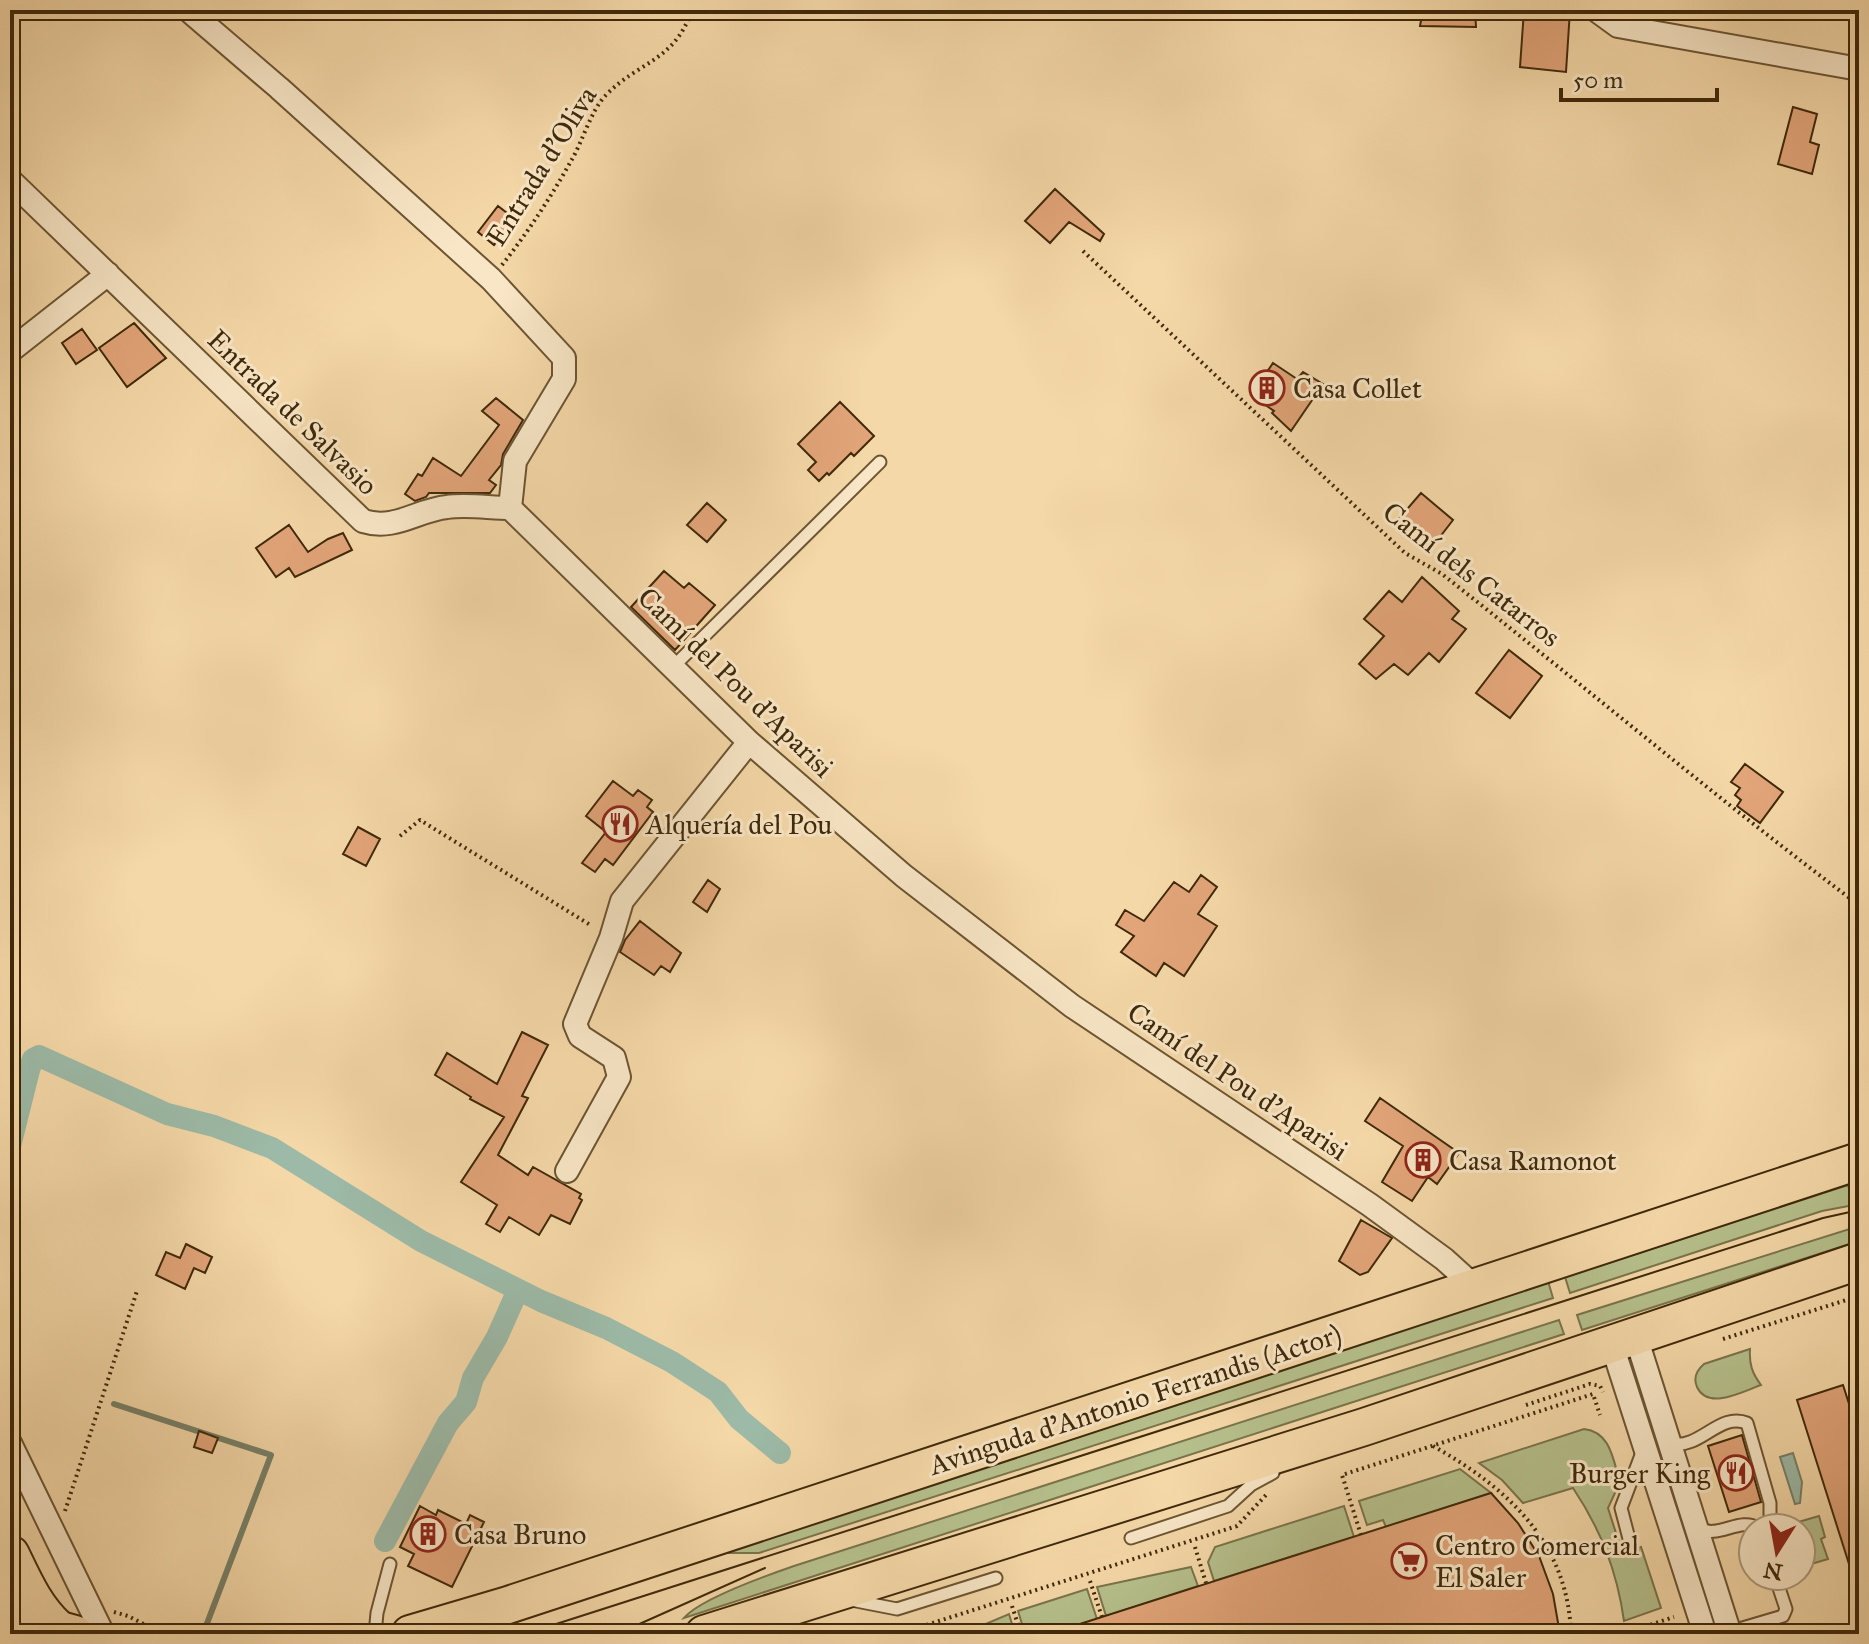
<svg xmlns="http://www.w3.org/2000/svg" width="1869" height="1644" font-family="'IM FELL Great Primer',serif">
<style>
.green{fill:#b6c08c;stroke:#7a744b;stroke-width:2}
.water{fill:#9cbaa7;stroke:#778068;stroke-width:2}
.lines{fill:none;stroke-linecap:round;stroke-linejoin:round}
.stream{stroke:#778068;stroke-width:6}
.canal{stroke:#9cbaa7;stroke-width:22}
.building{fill:#e2a579;stroke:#3f290a;stroke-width:2}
.service-casing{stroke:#6c5532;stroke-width:15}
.minor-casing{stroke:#6c5532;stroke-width:26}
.primary-casing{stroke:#3f290a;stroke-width:40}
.trunk-casing{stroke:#3f290a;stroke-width:42}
.path{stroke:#3f290a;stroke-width:4;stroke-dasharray:2 4;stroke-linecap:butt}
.service{stroke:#f8e6c6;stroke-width:11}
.minor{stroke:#f8e6c6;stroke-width:22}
.primary{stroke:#f5d8a8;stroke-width:36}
.trunk{stroke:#f5d8a8;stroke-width:38}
.tram{stroke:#3f290a;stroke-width:2}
.labels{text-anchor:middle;stroke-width:6;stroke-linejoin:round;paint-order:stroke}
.street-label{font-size:28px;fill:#3f290a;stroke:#f8e6c6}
.poi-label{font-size:28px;fill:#3f290a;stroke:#f8e6c6;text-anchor:start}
</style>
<rect width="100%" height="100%" fill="#f5d8a8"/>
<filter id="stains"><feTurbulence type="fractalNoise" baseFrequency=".0025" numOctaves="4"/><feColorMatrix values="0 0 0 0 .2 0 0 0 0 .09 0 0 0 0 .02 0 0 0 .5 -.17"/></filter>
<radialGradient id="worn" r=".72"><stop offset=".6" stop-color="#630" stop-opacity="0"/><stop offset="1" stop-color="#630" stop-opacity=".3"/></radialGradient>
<!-- green -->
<path class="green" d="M1848,1185L1854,1205L1822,1211L1570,1293L1565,1277Z
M1859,1226V1241L1582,1330L1577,1315Z
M1548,1281L1553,1298L759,1553H723Z
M1559,1320L1564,1334L684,1618C700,1599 768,1575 794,1566Z
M1750,1349C1749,1364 1752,1373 1761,1385C1744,1391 1708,1411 1697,1387C1693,1378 1697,1370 1704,1364Z
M1584,1429C1611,1432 1613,1460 1620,1482L1608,1508L1622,1552L1641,1547L1661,1608L1624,1621C1617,1571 1601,1530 1573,1488L1523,1503L1502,1480L1479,1463Z
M1460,1469L1491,1493L1386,1527L1383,1520L1367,1525L1359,1501Z
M1344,1506L1354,1537L1214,1581L1208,1562L1215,1547Z
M1819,1516L1825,1537L1821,1539L1828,1559L1801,1567V1528H1789L1788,1525Z
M1191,1567L1198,1586L1106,1616L1097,1587Z
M1087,1589L1097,1619L1050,1634H1025L1018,1611Z
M1009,1614L1015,1634H962Z"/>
<!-- water -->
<path class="water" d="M1793,1453L1802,1482L1800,1503L1795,1504L1780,1457Z"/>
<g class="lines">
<!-- stream -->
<path class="stream" d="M114,1404L271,1455L203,1634"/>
<!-- canal -->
<path class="canal" d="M10,1146L29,1070L33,1059L39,1056L167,1114L214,1126L272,1148L421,1241L541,1301L606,1328L672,1362L718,1392L739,1419L780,1453
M385,1541L448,1423L466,1402L473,1378L497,1337L518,1290"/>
</g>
<!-- building -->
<path class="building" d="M1423,10H1475L1476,27L1420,26Z
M1524,10H1570L1566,72L1520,67Z
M1793,107L1817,114L1810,142L1819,145L1812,174L1778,164Z
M1055,189L1104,234L1100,241L1069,222L1050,243L1025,221Z
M498,206L515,219L494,245L478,232Z
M134,323L166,358L127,387L99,348Z
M82,329L97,350L76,364L62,343Z
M1273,363L1297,379L1303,372L1323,384L1291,431L1272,413L1274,411L1251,395Z
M496,398L523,420L503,454L501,465L489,480L496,485L490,493H429L426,497L415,501L405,494L418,474L422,476L433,458L461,476L499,425L482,411Z
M840,402L874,436L854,456L851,453L829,475L827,473L819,481L808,470L816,462L798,444Z
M1421,493L1453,520L1429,551L1396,522Z
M707,503L726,520L707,542L687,525Z
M289,525L308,552L328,539L343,533L352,550L295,577L289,568L276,577L256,548Z
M664,571L684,588L689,583L715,605L675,650L631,607Z
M1422,577L1459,611L1452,619L1466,629L1439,662L1429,653L1408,675L1394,664L1376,679L1359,664L1384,636L1364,619L1389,591L1402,602Z
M1509,650L1542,676L1510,718L1476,693Z
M1745,764L1783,792L1760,823L1737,806L1741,800L1735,795L1740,788L1731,782Z
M613,781L633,796L638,790L652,800L647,807L653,812L613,865L605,859L595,872L582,863L606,832L586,816Z
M358,827L380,839L366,866L343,854Z
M1201,875L1217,887L1198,914L1217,926L1184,976L1164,963L1156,976L1121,952L1134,936L1116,925L1125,910L1144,921L1174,882L1189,892Z
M708,880L720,889L707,912L693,902Z
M640,921L681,953L670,972L661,966L654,975L620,952L625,940Z
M522,1032L548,1045L522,1096L528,1098L498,1155L528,1175L533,1167L581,1194L579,1198L582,1200L570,1224L551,1215L539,1235L509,1217L500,1232L486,1224L497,1205L461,1182L504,1117L470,1099L471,1097L435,1075L447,1053L497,1084Z
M1380,1098L1459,1153L1437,1184L1428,1177L1412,1201L1382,1182L1403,1146L1365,1121Z
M1361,1220L1392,1238L1368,1272L1360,1275L1339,1261Z
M186,1244L212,1257L205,1273L194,1268L185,1289L156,1275L166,1252L180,1258Z
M1843,1385L1859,1435V1586H1856L1797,1400Z
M199,1431L218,1438L212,1453L194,1447Z
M1742,1435L1761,1502L1729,1512L1708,1446Z
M1491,1493L1518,1523L1539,1556L1553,1594L1560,1634H1061V1630Z
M420,1506L436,1515L438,1510L466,1524L470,1515L484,1522L452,1587L408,1566L414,1554L400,1547Z"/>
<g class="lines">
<defs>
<path id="service" d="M673,667L880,462
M1668,1439L1673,1444C1701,1448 1720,1412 1747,1423L1770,1503V1528
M1698,1527C1717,1541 1739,1516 1758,1528
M1131,1538L1228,1506L1251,1485L1273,1473
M1632,1550L1621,1508L1643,1450
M851,1600L897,1609L996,1578
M1729,1632L1783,1616L1786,1609L1775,1576
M375,1634L377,1613L390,1564"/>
<path id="minor" d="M188,10L279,88L491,279L564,358V379L515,461L510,508L749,742L904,876L1072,1006L1370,1205L1444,1259L1475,1287
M1596,10L1618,26L1859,69
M10,180L363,521C395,531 417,510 447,507C467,504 490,508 510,508
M10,351L108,274
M567,1171L619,1077L614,1058L580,1036L575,1024L611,938L622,901L749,742
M1636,1337L1730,1634
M1612,1345L1705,1634
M10,1443L103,1634"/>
<path id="primary" d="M10,1626L57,1629L75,1634
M410,1634L505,1606L1859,1161
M704,1634L1364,1427L1859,1261"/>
<path id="trunk" d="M10,1555C23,1582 34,1608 57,1629"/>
</defs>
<!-- service casing -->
<use href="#service" class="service-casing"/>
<!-- minor casing -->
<use href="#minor" class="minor-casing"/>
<!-- primary casing -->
<use href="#primary" class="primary-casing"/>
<!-- trunk casing -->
<use href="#trunk" class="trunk-casing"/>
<!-- path -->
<path class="path" d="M1083,251L1405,553L1442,574C1582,684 1717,799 1859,905
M502,265C528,232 551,197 571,161C583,141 590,112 606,95C639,61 674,62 692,10
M10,386L17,370
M400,836L420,820L592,926
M1723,1339L1859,1296
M1526,1405L1590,1384L1600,1386L1603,1392
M1433,1446C1508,1488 1568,1543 1571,1634
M65,1511L137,1291
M1361,1535L1342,1475L1593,1394L1600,1415
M1195,1547L1206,1583
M1090,1581L1102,1617
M1012,1606L1021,1634
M114,1612L128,1616L163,1634
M806,1632L817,1634
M898,1634L1237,1526L1266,1495
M1622,1634L1674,1617"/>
<!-- service -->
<use href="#service" class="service"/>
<!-- minor -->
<use href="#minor" class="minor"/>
<!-- primary -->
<use href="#primary" class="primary"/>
<!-- trunk -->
<use href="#trunk" class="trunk"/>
<!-- tram -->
<path class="tram" d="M525,1634L1823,1218L1859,1210
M617,1634L765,1568"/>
</g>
<!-- icons -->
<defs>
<symbol id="building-ring" viewBox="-11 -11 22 22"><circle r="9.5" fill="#f8e6c6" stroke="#8f2418" stroke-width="1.5"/><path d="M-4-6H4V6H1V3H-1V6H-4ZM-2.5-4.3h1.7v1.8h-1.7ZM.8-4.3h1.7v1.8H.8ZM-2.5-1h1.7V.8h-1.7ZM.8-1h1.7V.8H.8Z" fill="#8f2418"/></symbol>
<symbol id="restaurant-ring" viewBox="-11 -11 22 22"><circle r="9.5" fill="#f8e6c6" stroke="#8f2418" stroke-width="1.5"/><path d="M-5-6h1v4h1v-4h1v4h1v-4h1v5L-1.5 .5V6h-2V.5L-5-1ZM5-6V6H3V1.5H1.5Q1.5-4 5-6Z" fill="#8f2418"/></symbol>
<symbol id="supermarket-ring" viewBox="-11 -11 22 22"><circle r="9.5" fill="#f8e6c6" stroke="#8f2418" stroke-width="1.5"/><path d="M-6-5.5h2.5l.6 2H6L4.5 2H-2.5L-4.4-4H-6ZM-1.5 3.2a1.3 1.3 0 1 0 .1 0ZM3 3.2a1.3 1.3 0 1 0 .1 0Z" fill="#8f2418"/></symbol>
</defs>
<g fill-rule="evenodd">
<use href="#building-ring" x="1247" y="368" width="40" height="40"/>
<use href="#restaurant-ring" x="600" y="804" width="40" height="40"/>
<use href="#building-ring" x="1403" y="1140" width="40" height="40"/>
<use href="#restaurant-ring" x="1716" y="1453" width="40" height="40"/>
<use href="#building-ring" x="408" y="1514" width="40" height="40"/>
<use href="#supermarket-ring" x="1389" y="1541" width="40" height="40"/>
</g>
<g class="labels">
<!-- street labels -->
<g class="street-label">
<text transform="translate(541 166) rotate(-58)" y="10">Entrada d'Oliva</text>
<text transform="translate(293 412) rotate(44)" y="10">Entrada de Salvasio</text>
<text transform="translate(1472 574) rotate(38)" y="10">Camí dels Catarros</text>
<text transform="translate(736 682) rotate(44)" y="10">Camí del Pou d'Aparisi</text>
<text transform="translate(1238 1081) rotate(34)" y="10">Camí del Pou d'Aparisi</text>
<text transform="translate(1135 1399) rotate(-18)" y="10">Avinguda d'Antonio Ferrandis (Actor)</text>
</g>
<!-- poi labels -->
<g class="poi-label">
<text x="1293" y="398">Casa Collet</text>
<text x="646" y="834">Alquería del Pou</text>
<text x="1449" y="1170">Casa Ramonot</text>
<text x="1710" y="1483" text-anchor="end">Burger King</text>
<text x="454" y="1544">Casa Bruno</text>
<text x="1435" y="1555">Centro Comercial<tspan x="1435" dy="32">El Saler</tspan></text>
</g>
</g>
<!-- margin -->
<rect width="1869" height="1644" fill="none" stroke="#f5d8a8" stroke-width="40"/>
<rect x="12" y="12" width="1845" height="1620" fill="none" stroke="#3f290a" stroke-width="4"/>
<rect x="20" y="20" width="1829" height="1604" fill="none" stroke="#3f290a" stroke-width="2"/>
<!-- north arrow -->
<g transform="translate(1777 1552) rotate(191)"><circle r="38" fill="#f8e6c6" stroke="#ae9a7b" stroke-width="2"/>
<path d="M0-6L14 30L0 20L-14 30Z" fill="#8f2418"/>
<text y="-12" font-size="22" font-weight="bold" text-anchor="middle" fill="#3f290a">N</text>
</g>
<!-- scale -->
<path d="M1561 88v12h156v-12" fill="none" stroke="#3f290a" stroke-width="4"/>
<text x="1573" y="88" font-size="24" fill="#3f290a" stroke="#f8e6c6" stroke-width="6" paint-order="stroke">50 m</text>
<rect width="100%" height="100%" filter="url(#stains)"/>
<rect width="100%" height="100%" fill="url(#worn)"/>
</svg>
